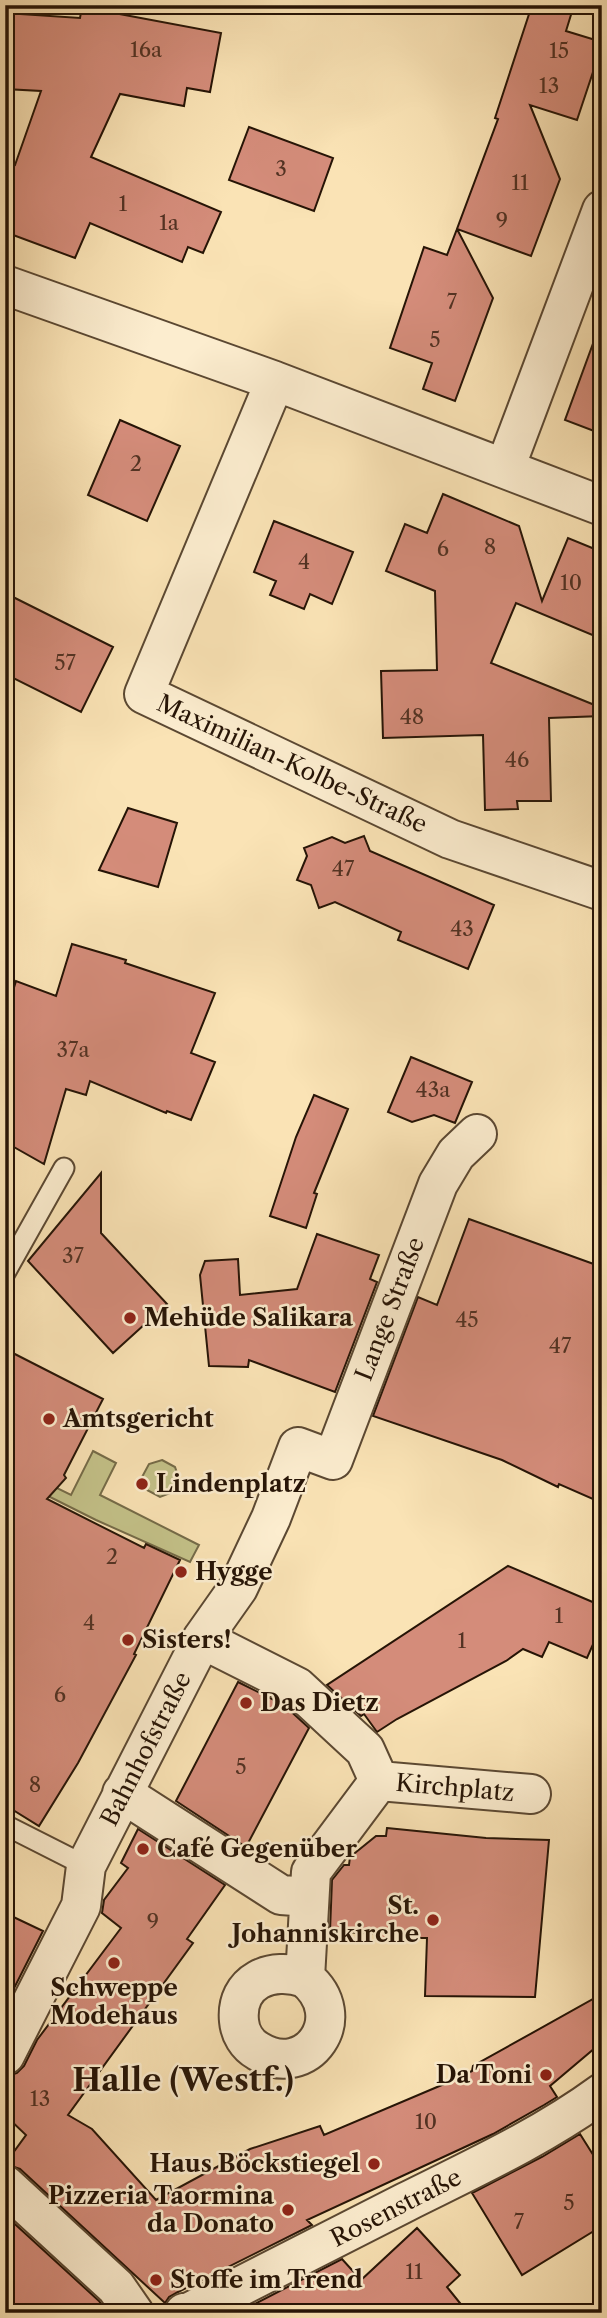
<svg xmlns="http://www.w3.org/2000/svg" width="607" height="2318" font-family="'Libre Caslon Text',serif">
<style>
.green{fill:#c4c289;stroke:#756b48;stroke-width:2}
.building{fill:#d48c7a;stroke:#261406;stroke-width:2}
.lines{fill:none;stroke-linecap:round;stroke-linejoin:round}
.lane-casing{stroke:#5b4832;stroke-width:23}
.street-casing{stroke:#5b4832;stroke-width:42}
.lane{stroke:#fcedcf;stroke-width:19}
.street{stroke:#fcedcf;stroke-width:38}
.poi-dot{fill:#8f2418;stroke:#fcedcf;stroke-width:2.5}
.labels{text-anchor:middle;stroke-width:5;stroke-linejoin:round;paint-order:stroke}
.number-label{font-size:21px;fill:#523223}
.street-label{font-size:24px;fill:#261406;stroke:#fcedcf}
.poi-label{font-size:24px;font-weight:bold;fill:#261406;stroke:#fcedcf;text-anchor:start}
.district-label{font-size:32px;font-weight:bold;fill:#261406;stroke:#fcedcf}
</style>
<rect width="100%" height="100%" fill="#fae3b5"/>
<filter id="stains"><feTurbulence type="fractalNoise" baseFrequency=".00286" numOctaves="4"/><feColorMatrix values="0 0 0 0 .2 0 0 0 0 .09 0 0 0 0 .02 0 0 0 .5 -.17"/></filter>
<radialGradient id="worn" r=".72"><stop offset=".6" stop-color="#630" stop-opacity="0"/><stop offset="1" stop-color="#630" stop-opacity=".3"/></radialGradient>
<!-- green -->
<path class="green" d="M93,1451L116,1463L100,1495L199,1545L190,1562L96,1520L48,1496L53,1486L71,1495Z
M162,1460L175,1467L179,1479L173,1492L160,1497L147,1490L142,1477L149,1464Z"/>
<!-- building -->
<path class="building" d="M532,5H574L566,31L602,42V45L577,120L530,105L560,179L531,256L457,229L498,119L495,118Z
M82,7L221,33L210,92L187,88L184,106L120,94L91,157L221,212L203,253L188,247L182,262L90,223L75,258L5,232V161L15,165L41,91L5,89V13L80,18Z
M249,127L333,158L314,211L229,180Z
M457,229L493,298L455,401L423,389L432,363L390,348L424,247L447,255Z
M598,330L602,331V434L565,420Z
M120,420L180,446L147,521L88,495Z
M443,494L519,526L542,601L568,538L602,552V639L516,603L491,663L602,708V716L549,718L551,801H517L518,809L485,810L483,735L383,738L381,671L437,670L435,591L386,571L405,524L427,533Z
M274,521L353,552L332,604L310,594L304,609L270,595L276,581L254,572Z
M5,593L113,647L81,712L5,674Z
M128,808L177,823L158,887L99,870Z
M364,836L370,851L494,905L468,969L398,940L401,932L335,902L319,908L311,885L297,880L307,856L304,848L332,837L345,843Z
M72,944L126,960L125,963L215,993L191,1053L215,1062L191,1120L167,1111L166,1113L90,1081L86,1095L66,1089L44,1164L5,1142V1017L16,981L56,996Z
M411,1057L472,1082L455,1123L434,1115L412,1122L388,1112Z
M314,1095L348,1109L314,1193L317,1194L306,1228L270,1216L296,1137Z
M101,1173V1233L167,1304L113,1353L28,1261Z
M469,1219L602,1267V1503L559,1484L558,1487L502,1460L373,1416L418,1297L437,1305Z
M317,1234L379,1255L370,1279L377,1282L335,1392L249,1360L248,1367L209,1366L200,1275L205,1261L238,1259L240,1295L297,1289Z
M5,1349L103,1399L64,1475L66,1478L47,1499L144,1548L146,1544L180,1560L134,1654L136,1655L78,1763L39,1826L5,1805Z
M508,1566L602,1606V1624L587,1658L549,1642L542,1657L523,1649L506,1661L397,1719L377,1732L364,1714L361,1716L327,1685Z
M238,1682L284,1705L309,1728L246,1847L176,1801Z
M387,1828L486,1838L549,1840L535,1997L425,1996L427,1938H377V1934L330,1931L332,1880L344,1865H349L350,1857L376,1836H386Z
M138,1829L225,1885L187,1939L193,1943L68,2115L92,2129L156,2200L250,2149L320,2126L324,2135L456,2079L472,2071L473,2066L602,1994V2042L550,2086L557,2097L544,2105L493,2134L307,2220L312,2225L178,2292L169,2297L165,2303L20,2169L5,2164L26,2135L5,2115V2083L11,2075L17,2073L24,2066L37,2040L121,1928L102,1913L104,1900L128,1868L121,1863Z
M5,1913L43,1931L5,2006Z
M580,2134L602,2169V2226L522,2275L472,2193L542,2157Z
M5,2215L99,2301L104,2308L98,2313H5Z
M417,2228L460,2275L447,2287L468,2313H237L342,2259L361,2280Z"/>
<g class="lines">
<defs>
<path id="lane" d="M5,1273L64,1168
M5,1825L86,1866"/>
<path id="street" d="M5,285L275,381L602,506
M275,381L144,694L450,839L602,891
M505,468L602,210
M202,1639L297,1687L365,1750L379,1781
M122,1793L281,1895L309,1897
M305,1978C353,2017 307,2081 258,2051C247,2045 240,2033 239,2021C235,1981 272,1966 305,1978L311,1872L379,1781L531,1794
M5,2055L81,1906L86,1866L202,1639L238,1588L271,1518L298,1447L333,1460L438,1184L456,1154L477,1134
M5,2185L116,2287L134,2313
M184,2313L192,2311C264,2275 335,2238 406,2202C472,2169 542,2137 602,2093"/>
</defs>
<!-- lane casing -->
<use href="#lane" class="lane-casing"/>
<!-- street casing -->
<use href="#street" class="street-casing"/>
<!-- lane -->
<use href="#lane" class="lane"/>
<!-- street -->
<use href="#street" class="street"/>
</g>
<!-- markers -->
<g class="poi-dot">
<circle cx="130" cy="1318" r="7"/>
<circle cx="49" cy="1419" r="7"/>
<circle cx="142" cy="1484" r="7"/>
<circle cx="181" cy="1572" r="7"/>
<circle cx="128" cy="1640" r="7"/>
<circle cx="246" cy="1703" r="7"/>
<circle cx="143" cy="1849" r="7"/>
<circle cx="433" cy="1920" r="7"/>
<circle cx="114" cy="1963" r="7"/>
<circle cx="546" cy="2075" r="7"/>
<circle cx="374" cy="2164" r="7"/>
<circle cx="288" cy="2210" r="7"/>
<circle cx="156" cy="2280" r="7"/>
</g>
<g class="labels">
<!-- number labels -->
<g class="number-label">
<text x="146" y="57">16a</text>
<text x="559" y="58">15</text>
<text x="549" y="93">13</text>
<text x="281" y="176">3</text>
<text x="520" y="190">11</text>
<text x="123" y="211">1</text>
<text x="502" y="228">9</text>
<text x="169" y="230">1a</text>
<text x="452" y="309">7</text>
<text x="435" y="347">5</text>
<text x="136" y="471">2</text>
<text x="490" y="554">8</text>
<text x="443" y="556">6</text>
<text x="304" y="569">4</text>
<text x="571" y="590">10</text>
<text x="65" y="670">57</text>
<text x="412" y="724">48</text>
<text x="517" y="767">46</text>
<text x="343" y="876">47</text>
<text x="462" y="936">43</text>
<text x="73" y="1057">37a</text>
<text x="433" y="1097">43a</text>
<text x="73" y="1263">37</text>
<text x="467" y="1327">45</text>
<text x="560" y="1353">47</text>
<text x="112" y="1564">2</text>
<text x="559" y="1623">1</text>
<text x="89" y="1630">4</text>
<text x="462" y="1648">1</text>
<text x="60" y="1702">6</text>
<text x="241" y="1774">5</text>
<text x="35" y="1792">8</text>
<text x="153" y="1929">9</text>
<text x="40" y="2106">13</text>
<text x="426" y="2129">10</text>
<text x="569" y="2210">5</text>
<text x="519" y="2229">7</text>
<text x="414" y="2279">11</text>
</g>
<!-- street labels -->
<g class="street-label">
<text transform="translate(292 764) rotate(25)" y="8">Maximilian-Kolbe-Straße</text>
<text transform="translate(390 1309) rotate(-69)" y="8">Lange Straße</text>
<text transform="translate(146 1749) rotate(-63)" y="8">Bahnhofstraße</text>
<text transform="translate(455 1788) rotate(5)" y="8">Kirchplatz</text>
<text transform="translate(396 2208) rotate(-27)" y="8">Rosenstraße</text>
</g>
<!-- poi labels -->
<g class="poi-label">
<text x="144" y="1326">Mehüde Salikara</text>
<text x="63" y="1427">Amtsgericht</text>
<text x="156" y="1492">Lindenplatz</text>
<text x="195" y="1580">Hygge</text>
<text x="142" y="1648">Sisters!</text>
<text x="260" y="1711">Das Dietz</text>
<text x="157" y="1857">Café Gegenüber</text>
<text x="419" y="1914" text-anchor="end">St.<tspan x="419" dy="28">Johanniskirche</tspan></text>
<text x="114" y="1996" text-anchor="middle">Schweppe<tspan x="114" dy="28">Modehaus</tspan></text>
<text x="532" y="2083" text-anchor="end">Da Toni</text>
<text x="360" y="2172" text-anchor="end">Haus Böckstiegel</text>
<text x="274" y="2204" text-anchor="end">Pizzeria Taormina<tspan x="274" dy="28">da Donato</tspan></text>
<text x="170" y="2288">Stoffe im Trend</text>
</g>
<!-- district labels -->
<g class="district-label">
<text x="183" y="2091">Halle (Westf.)</text>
</g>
</g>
<!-- margin -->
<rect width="607" height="2318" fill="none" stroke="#fae3b5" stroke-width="28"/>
<rect x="7" y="7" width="593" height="2304" fill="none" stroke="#261406" stroke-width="3.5"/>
<rect x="14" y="14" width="579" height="2290" fill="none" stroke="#261406" stroke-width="2"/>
<rect width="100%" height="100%" filter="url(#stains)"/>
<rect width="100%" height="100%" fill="url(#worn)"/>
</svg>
